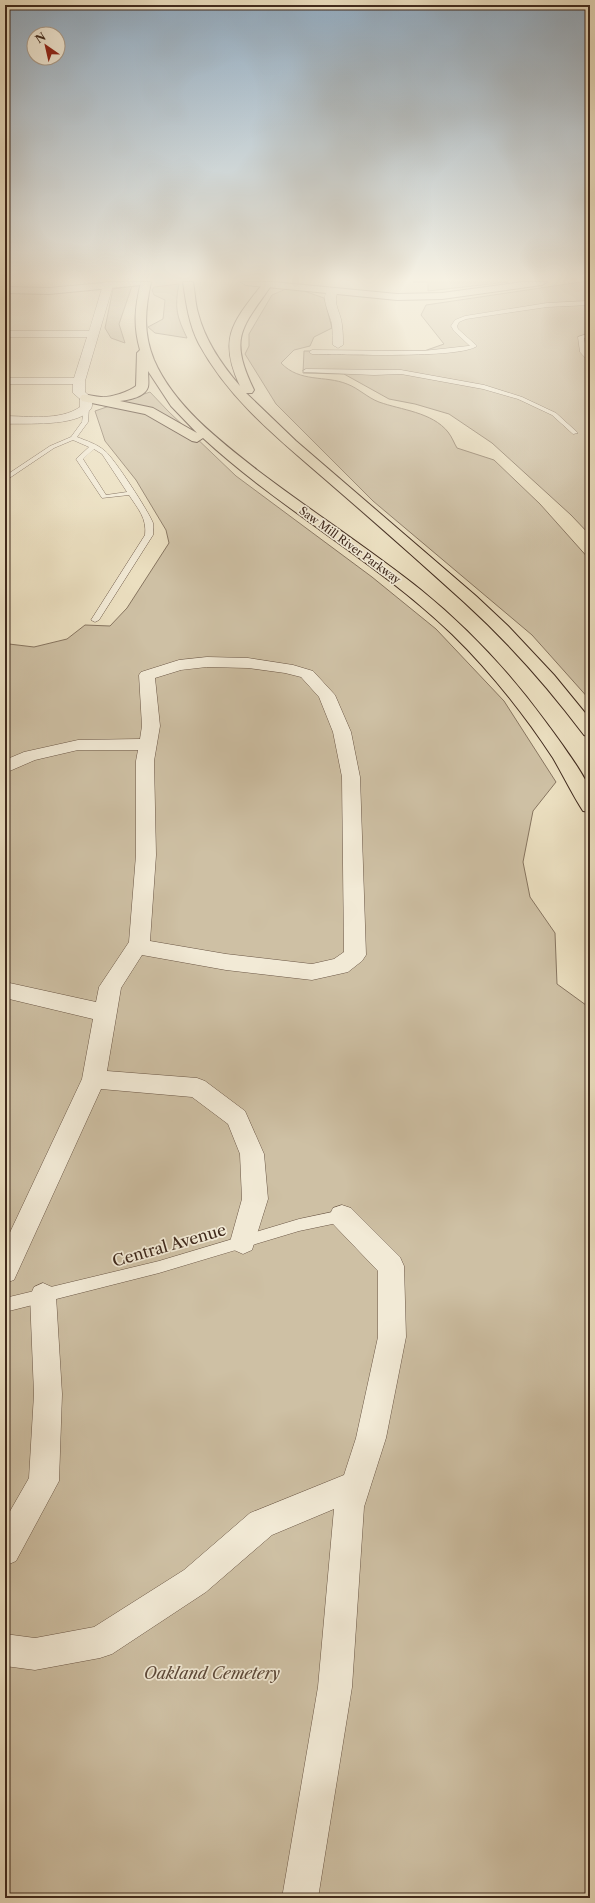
<svg xmlns="http://www.w3.org/2000/svg" width="595" height="1903" font-family="'Libre Caslon Text',serif">
<style>
.green{fill:#cec0a4;stroke:#877560}
.lines{fill:none;stroke-linecap:round;stroke-linejoin:round}
.service-casing{stroke:#6b5746;stroke-width:1}
.minor-casing{stroke:#6b5746;stroke-width:1}
.tertiary-casing{stroke:#6b5746;stroke-width:2}
.trunk-casing{stroke:#402a1d;stroke-width:2}
.service{fill:#f2ead6;fill-rule:evenodd}
.minor{fill:#f2ead6;fill-rule:evenodd}
.tertiary{fill:#f2ead6;fill-rule:evenodd}
.trunk{fill:#ebdfc0;fill-rule:evenodd}
.labels{text-anchor:middle;stroke-width:3.5;stroke-linejoin:round;paint-order:stroke}
.far-street-label{font-size:11px;fill:#402a1d;stroke:#f2ead6}
.near-street-label{font-size:16px;fill:#402a1d;stroke:#f2ead6}
.near-park-label{font-size:16px;font-style:italic;fill:#5c4838;stroke:#f2ead6}
</style>
<rect width="100%" height="100%" fill="#ebdfc0"/>
<filter id="stains"><feTurbulence type="fractalNoise" baseFrequency=".005" numOctaves="4"/><feColorMatrix values="0 0 0 0 .2 0 0 0 0 .09 0 0 0 0 .02 0 0 0 .5 -.17"/></filter>
<radialGradient id="worn" r=".72"><stop offset=".6" stop-color="#630" stop-opacity="0"/><stop offset="1" stop-color="#630" stop-opacity=".3"/></radialGradient>
<!-- green -->
<path class="green" d="M413,282H508L428,291V282Z
M581,282H590V535L571,515L492,443L449,414L415,404L389,399L344,374L303,373L304,351H424L444,344L421,315L426,305Z
M179,284C174,308 177,317 187,338L155,333L148,327L163,319L165,300L154,295L152,290L154,287Z
M132,286L119,324L125,343L111,338L105,328L113,289Z
M286,289L304,291L324,298L332,328L314,337L310,346L294,350L281,363C300,383 325,375 347,384C358,388 368,398 379,402C401,410 432,412 448,432C452,437 454,443 457,448L494,460L540,504L590,560V700L532,635L373,501L276,404L245,354L249,346V334L272,295Z
M150,392L168,411L236,476L372,577L436,629L504,701L556,782L533,811L523,862L530,897L555,933L557,984L590,1008V1898H5V640L9,644L34,647L67,639L85,625L110,626L127,608L169,543L166,530L136,480L105,441L95,411Z"/>
<g class="lines">
<defs>
<path id="service" d="M590,301V305L547,307L466,319L459,322L457,326L458,329L477,346C460,359 340,354 312,354L309,352L312,350L423,351L468,346H470L454,331L451,326L455,320L465,316L547,303Z
M590,333V337L584,338C585,347 590,356 590,363L580,352L578,337Z
M306,369L401,370L484,385L522,397L556,413L578,433L573,434L552,415L518,399L483,389L401,374L374,375L304,372L303,371Z
M84,407L89,408L88,422L77,437C87,441 97,444 105,451C114,458 149,512 153,523C154,527 153,531 153,535L99,620L95,622L91,620L145,535C147,518 138,509 129,495L102,498L76,459L89,447L73,440L54,448L5,481V476L50,446L71,437L82,422ZM94,449L102,454L127,492L106,495L83,459Z
M342,1210L347,1212L349,1216L347,1220L342,1222L299,1231L159,1273L5,1312V1298L159,1261L299,1219Z"/>
<path id="minor" d="M104,282H114L85,381V392L92,398C92,402 93,407 90,410C76,427 26,423 5,424V416C28,416 60,421 80,407V399L73,393V384H5V378H74L87,337H5V331H89Z
M333,288L338,291C332,304 341,312 342,325C343,332 343,339 343,345L338,348L333,345C332,339 333,332 332,325C331,315 316,292 333,288Z
M207,657L248,658L293,665L313,671L335,695L351,732L360,777L366,955L362,961L348,972L312,980L226,970L142,955L121,988L107,1071L197,1078L205,1081L245,1111L264,1154L268,1199L252,1250L243,1254L234,1250L230,1242L242,1199L240,1154L228,1124L192,1097L101,1089L14,1280L5,1283V1243L82,1079L93,1019L5,998V982L96,1002L99,987L129,942L136,855V761L138,750H78L35,760L5,773V760L24,752L78,740L140,739L142,726L139,675L141,672L179,660ZM207,667L248,668L285,673L301,677L319,697L333,732L342,777L344,952L334,959L312,964L226,954L150,941L156,855L154,761L160,726L155,678L181,670Z
M342,1205L351,1208L400,1257L404,1266L406,1337L386,1438L364,1507L352,1687L318,1898H282L318,1687L334,1509L272,1535L206,1592L112,1654L100,1658L35,1670L5,1666V1634L35,1638L94,1627L184,1570L250,1513L344,1475L356,1438L378,1337V1271L333,1224L329,1216L333,1208Z
M43,1283L52,1287L56,1296L62,1394L59,1481L16,1561L5,1566V1520L29,1478L34,1394L30,1296L34,1287Z"/>
<path id="tertiary" d="M114,282H147L142,285L49,294L5,293V287L49,288Z
M241,282H273L397,294L442,293L523,282H547L542,285L442,299L397,300L246,285Z"/>
<path id="trunk" d="M141,282H151C145,310 143,333 154,360C174,406 219,440 257,470C311,511 368,548 421,590C468,628 509,672 545,721C554,733 588,779 590,791C591,798 590,805 590,812L583,811C572,794 563,775 553,758C524,714 490,671 452,634C376,561 281,510 203,438L197,442L192,441L145,414L82,401L80,398L82,395C88,394 94,397 101,397C109,398 129,392 136,386L137,353L140,350C133,325 135,307 141,282ZM148,371L171,406L197,433L153,408L120,401C129,400 145,397 148,387C149,383 148,376 148,371Z
M183,282H193C195,292 195,303 198,313C205,341 222,365 240,386C217,337 234,321 264,282H272L273,283C242,328 228,336 254,390L252,393H246L296,441L476,596L508,626L554,675L590,719V737L584,735C548,687 508,642 464,602C421,563 378,525 334,487C285,444 231,403 199,344C189,325 186,303 183,282Z"/>
</defs>
<!-- service casing -->
<use href="#service" class="service-casing"/>
<!-- minor casing -->
<use href="#minor" class="minor-casing"/>
<!-- tertiary casing -->
<use href="#tertiary" class="tertiary-casing"/>
<!-- trunk casing -->
<use href="#trunk" class="trunk-casing"/>
<!-- service -->
<use href="#service" class="service"/>
<!-- minor -->
<use href="#minor" class="minor"/>
<!-- tertiary -->
<use href="#tertiary" class="tertiary"/>
<!-- trunk -->
<use href="#trunk" class="trunk"/>
</g>
<!-- sky -->
<linearGradient id="sky" x2="0" y2="1"><stop stop-color="#92acc2"/><stop offset="0.51" stop-color="#f6f1e3"/><stop offset="1" stop-color="#f6f1e3" stop-opacity="0"/></linearGradient>
<rect width="595" height="548" fill="url(#sky)"/>
<g class="labels">
<!-- far-street labels -->
<g class="far-street-label">
<text transform="translate(350 545) rotate(36)" y="4">Saw Mill River Parkway</text>
</g>
<!-- near-street labels -->
<g class="near-street-label">
<text transform="translate(169 1245) rotate(-16)" y="6">Central Avenue</text>
</g>
<!-- near-park labels -->
<g class="near-park-label">
<text x="212" y="1679">Oakland Cemetery</text>
</g>
</g>
<!-- margin -->
<rect width="595" height="1903" fill="none" stroke="#ebdfc0" stroke-width="20"/>
<rect x="6" y="6" width="583" height="1891" fill="none" stroke="#402a1d" stroke-width="2"/>
<rect x="10" y="10" width="575" height="1883" fill="none" stroke="#402a1d"/>
<!-- north arrow -->
<g transform="translate(46 46) rotate(326)"><circle r="19" fill="#f2ead6" stroke="#ab9d8c"/>
<path d="M0-3L7 15L0 10L-7 15Z" fill="#8f2418"/>
<text y="-6" font-size="11" font-weight="bold" text-anchor="middle" fill="#402a1d">N</text>
</g>
<rect width="100%" height="100%" filter="url(#stains)"/>
<rect width="100%" height="100%" fill="url(#worn)"/>
</svg>
